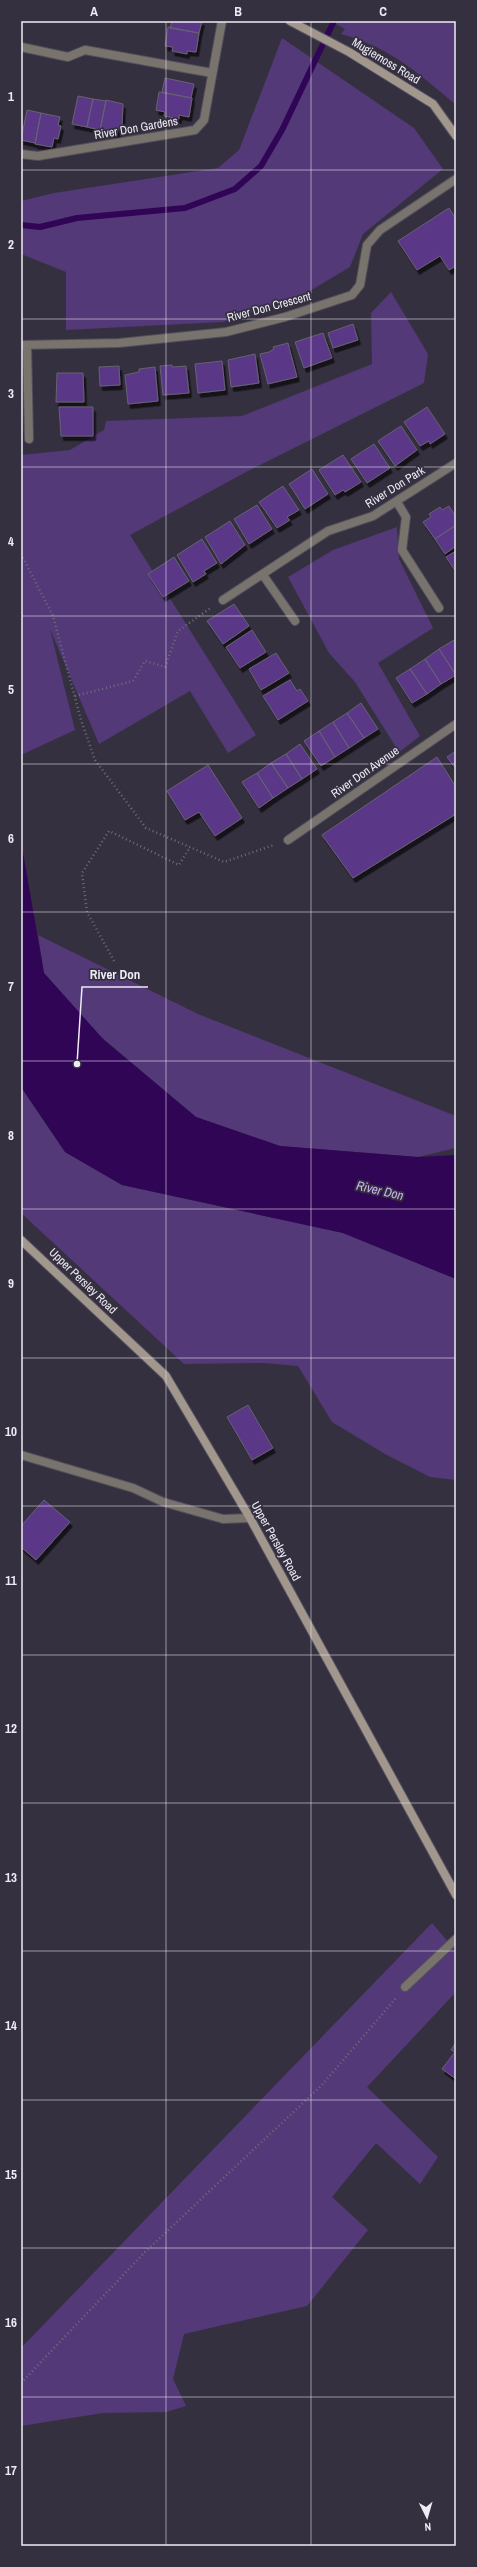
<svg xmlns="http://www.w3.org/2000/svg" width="477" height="2567" font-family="'Archivo Narrow',sans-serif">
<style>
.green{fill:#533978}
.water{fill:#300556}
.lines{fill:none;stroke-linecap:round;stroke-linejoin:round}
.stream{stroke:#300556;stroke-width:6}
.building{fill:#5a3887;stroke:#676172;filter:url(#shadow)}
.lane-casing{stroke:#534e5c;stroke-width:10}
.street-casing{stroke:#534e5c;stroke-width:10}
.secondary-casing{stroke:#534e5c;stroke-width:10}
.path{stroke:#6f6b78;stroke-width:2.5;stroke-dasharray:1 3;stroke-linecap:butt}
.lane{stroke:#79736d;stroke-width:8}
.street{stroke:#79736d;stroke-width:8}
.secondary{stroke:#a1978d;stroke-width:8}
.grid{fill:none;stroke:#eeebf5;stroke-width:1;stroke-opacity:0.55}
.labels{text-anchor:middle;stroke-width:3.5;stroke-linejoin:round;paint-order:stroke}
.street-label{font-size:12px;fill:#eeebf5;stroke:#35303f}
.water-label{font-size:13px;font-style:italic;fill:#cab2f4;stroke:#35303f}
.leader{fill:none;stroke:#eeebf5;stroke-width:1.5}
.callout-dot{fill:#eeebf5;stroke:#35303f;stroke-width:1.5}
.callout-label{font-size:13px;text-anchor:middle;font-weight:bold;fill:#eeebf5;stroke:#35303f;stroke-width:3.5;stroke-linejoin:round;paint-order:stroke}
.neatline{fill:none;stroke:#eeebf5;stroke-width:1.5}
.grid-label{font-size:13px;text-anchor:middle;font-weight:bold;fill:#eeebf5}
</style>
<defs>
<filter id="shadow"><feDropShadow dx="2.5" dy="4.5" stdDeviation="0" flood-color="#0009"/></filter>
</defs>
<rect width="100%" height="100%" fill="#35303f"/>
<!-- green -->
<path class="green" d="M331,21H456V105C417,72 391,48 341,34L345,29Z
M282,38L414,128L443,169L363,234L350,267L303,295L223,322L66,330V272L21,254V201L54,193L218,168L239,150Z
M391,292L428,354L424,383L248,471L130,535L256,735L228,753L190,691L99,744L50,629L75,730L21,755V455L70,450L104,430L106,421L242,416L372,364L371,313Z
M397,527L399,559L433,628L378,663L420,736L399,752L355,682L329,653L288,577L333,550Z
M38,935L198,1014L456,1116V1148L418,1157L280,1146L196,1117L99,1035L44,973Z
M21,1087L65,1152L122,1185L343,1233L456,1279V1480L430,1477L385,1454L332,1422L298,1366L263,1363L184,1364L21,1213Z
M432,1923L456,1951V1992L367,2087L438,2157L420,2184L376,2143L332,2197L368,2230L307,2306L184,2334L173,2379L186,2406L166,2412L103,2413L21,2426V2348Z"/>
<!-- water -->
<path class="water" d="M21,841L44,973L104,1040L196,1117L280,1146L418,1157L456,1155V1279L343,1233L122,1185L65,1152L21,1087Z"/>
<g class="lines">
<!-- stream -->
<path class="stream" d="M21,225L40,227L77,218L185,208L235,189L261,166L282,130L334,21"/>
</g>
<!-- building -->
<path class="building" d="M172,21H202L199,33L170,28Z
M168,27L199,33L196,52L187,51V54L172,51L173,47L165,46Z
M165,78L194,84L191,98L162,92Z
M159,92L192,98L189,117L179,115V119L164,116L165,112L156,110Z
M78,96L93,99L87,127L72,124Z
M93,99L106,101L100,130L87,127Z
M106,100L123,104L122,126L119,125L117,134L100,131Z
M27,110L41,113L35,143L21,140Z
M41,113L60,117L58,125L61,126L58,139L54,138L52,147L35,144Z
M449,208L456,219V266L449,270L440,256L417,270L398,241Z
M353,324L358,340L333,348L328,333Z
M323,333L332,358L304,368L295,342Z
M288,343L297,377L268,384L260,354L269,352L274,349L273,347Z
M255,354L259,383L231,387L228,360Z
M222,361L225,390L198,393L195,364Z
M172,365V367L186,366L189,393L163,395L160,366Z
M119,366L120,385L100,386L99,367Z
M155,367L158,401L128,404L125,375L139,372V369Z
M57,373H83L84,402H56Z
M59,407H93V436H61Z
M427,407L445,434L430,444L429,441L420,446L404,422Z
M401,426L417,450L395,466L378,441Z
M374,444L390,468L367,483L351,459Z
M343,455L361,482L345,492L343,490L335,495L319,470Z
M312,469L328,494L305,509L289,484Z
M283,486L299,510L287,517L290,520L277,528L259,502Z
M257,505L272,529L249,544L234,519Z
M449,506L456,517V525L435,539L423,522L431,517L429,514L440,507L442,510Z
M230,521L245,545L221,564L205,537Z
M456,525V546L445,554L435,539Z
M202,539L217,563L204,571L206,574L193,582L177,555Z
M456,551V572L446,557Z
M174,557L189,581L163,597L148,574Z
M234,604L249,626L223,644L207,621Z
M252,630L266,652L240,668L226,647Z
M454,640L456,644V675L439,649Z
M439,649L456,675L441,684L425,659Z
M276,653L289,673L261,690L249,669Z
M425,659L441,684L427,694L410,669Z
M410,669L427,694L412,703L396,678Z
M290,680L297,691L300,689L308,701L278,720L263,696Z
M361,703L378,729L364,738L347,713Z
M347,713L364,738L349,748L333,722Z
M333,722L349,748L335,757L319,731Z
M319,731L335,757L321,766L304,741Z
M300,744L317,769L302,779L286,754Z
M456,751V769L447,757Z
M286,754L302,779L288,788L271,763Z
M437,757L456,787V814L353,878L322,835Z
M271,763L288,788L273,798L257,773Z
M208,765L242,818L215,836L199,812L185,820L167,791Z
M257,773L273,798L259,808L242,782Z
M248,1405L273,1448L252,1460L227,1417Z
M44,1500L70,1522L36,1560L21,1547V1526Z
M456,2042V2079L442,2069L455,2052L451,2050Z"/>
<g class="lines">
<defs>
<path id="lane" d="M397,502L406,517L402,550L439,608
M21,1455L133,1488L163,1502L223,1519L250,1518
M405,1987L456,1939"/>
<path id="street" d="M21,47L68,57L85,50L212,73
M21,154L38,156L195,130L204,120L222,21
M21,345L119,343L226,332L285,317L352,295L360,285L367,245L380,230L456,179
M27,345L29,439
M263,575L295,621
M223,600L328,531L373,516L456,463
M288,840L456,724"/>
<path id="secondary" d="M290,21L349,52L433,104L456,136
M21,1240L166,1376L250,1518L456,1895"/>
</defs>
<!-- lane casing -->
<use href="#lane" class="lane-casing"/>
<!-- street casing -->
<use href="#street" class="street-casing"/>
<!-- secondary casing -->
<use href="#secondary" class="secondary-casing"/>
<!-- path -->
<path class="path" d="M21,554L53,616L81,720L95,760L146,828L224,862L274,845
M75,696L133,681L145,661L165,667L178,631L212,607
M114,961L87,912L82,873L109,831L179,865L190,847
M21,2383L145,2252L322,2085L396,1998"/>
<!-- lane -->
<use href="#lane" class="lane"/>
<!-- street -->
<use href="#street" class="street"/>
<!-- secondary -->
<use href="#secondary" class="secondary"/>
</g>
<!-- grid -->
<path class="grid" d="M166,21V2546M311,21V2546M21,170H456M21,319H456M21,467H456M21,616H456M21,764H456M21,912H456M21,1061H456M21,1209H456M21,1358H456M21,1506H456M21,1655H456M21,1803H456M21,1951H456M21,2100H456M21,2248H456M21,2397H456"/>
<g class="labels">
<!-- street labels -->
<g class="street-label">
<text transform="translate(386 61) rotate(31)" y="4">Mugiemoss Road</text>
<text transform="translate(136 128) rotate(-10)" y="4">River Don Gardens</text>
<text transform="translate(269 307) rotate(-15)" y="4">River Don Crescent</text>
<text transform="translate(395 487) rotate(-32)" y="4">River Don Park</text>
<text transform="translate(365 772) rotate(-35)" y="4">River Don Avenue</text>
<text transform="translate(83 1281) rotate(44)" y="4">Upper Persley Road</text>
<text transform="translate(276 1541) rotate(61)" y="4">Upper Persley Road</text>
</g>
<!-- water labels -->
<g class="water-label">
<text transform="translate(380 1190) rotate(13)" y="5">River Don</text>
</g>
</g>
<!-- callouts -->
<path class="leader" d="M77 1064L82 987H148"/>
<circle class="callout-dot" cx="77" cy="1064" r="4"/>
<g class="callout-label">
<text x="115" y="979">River Don</text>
</g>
<!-- border -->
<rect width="477" height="2567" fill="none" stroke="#35303f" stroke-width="44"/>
<!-- north arrow -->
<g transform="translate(427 2517) rotate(175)" stroke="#35303f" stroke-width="3" paint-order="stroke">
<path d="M0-3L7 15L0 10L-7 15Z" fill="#eeebf5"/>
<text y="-6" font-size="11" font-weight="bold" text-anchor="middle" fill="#eeebf5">N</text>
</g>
<rect x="22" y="22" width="433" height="2523" class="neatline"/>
<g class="grid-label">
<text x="94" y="16">A</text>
<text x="238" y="16">B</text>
<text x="383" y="16">C</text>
<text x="11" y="101">1</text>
<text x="11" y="249">2</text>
<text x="11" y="398">3</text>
<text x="11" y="546">4</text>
<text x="11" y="694">5</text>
<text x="11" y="843">6</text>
<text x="11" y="991">7</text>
<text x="11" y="1140">8</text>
<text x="11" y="1288">9</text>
<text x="11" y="1436">10</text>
<text x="11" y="1585">11</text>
<text x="11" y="1733">12</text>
<text x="11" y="1882">13</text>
<text x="11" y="2030">14</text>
<text x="11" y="2179">15</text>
<text x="11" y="2327">16</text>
<text x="11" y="2475">17</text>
</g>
</svg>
